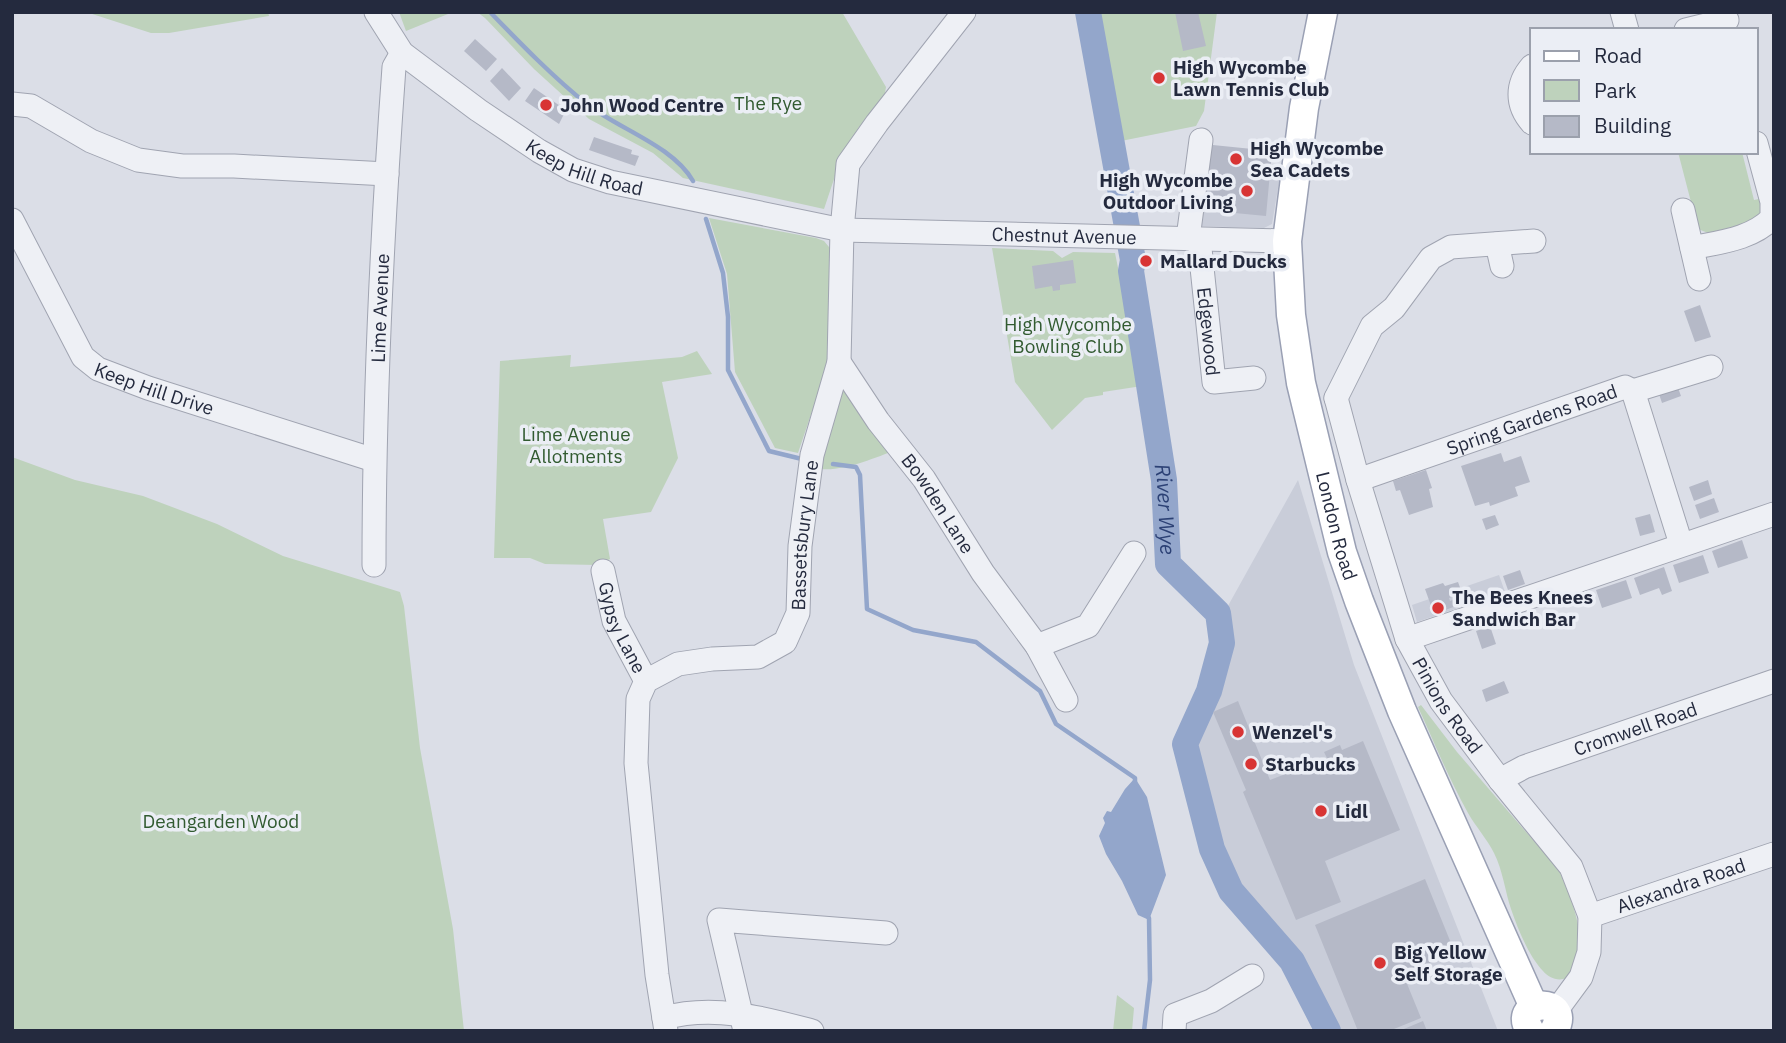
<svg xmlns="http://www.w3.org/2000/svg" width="1786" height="1043" font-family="'IBM Plex Sans',sans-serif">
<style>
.built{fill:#c9cdd9}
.green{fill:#bed2bc}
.water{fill:#93a6cb}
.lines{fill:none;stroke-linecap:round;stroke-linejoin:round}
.stream{stroke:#93a6cb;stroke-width:4.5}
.river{stroke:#93a6cb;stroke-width:26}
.building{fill:#b5b9c7}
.minor-casing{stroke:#a0a4b1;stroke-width:25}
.major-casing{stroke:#9aa0b4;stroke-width:31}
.minor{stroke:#eef0f5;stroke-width:23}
.major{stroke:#fff;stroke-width:28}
.poi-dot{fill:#d83434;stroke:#ebeef5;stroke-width:2.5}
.labels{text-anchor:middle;stroke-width:7;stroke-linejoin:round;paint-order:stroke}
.poi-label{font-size:19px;font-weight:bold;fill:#242a3e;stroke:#ebeef5;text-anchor:start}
.park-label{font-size:19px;fill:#325b31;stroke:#ebeef5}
.street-label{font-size:19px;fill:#242a3e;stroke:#ebeef5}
.water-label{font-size:21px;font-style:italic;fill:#2c4175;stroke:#ebeef5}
</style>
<rect width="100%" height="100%" fill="#dbdee7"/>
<!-- built -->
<path class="built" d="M1201,168L1280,176L1272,224L1264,228L1196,226Z
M1298,480L1354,665L1498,1031H1331L1325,1011L1301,969L1241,898L1223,871L1214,848L1197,783L1198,767L1193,752L1195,738L1221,685L1233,645L1231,627L1224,613Z
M1499,575L1505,592L1417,622L1412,605Z"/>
<!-- green -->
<path class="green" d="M86,12H268L269,16L169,33H151Z
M399,12H453L406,31Z
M477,12H842L886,87L884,99L859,127L841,158L824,209L683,178L653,153L589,119L534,69L485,18Z
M1096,12H1217L1204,111L1196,126L1121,141Z
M1678,152H1742L1754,200L1764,198L1766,204L1756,221L1708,233L1698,229Z
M709,218L816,238L824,241L834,253L830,358L798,453L775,448L735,372L727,274Z
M992,248L1053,251L1062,258L1073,252L1115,253L1142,386L1103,392V395L1085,398L1052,430L1015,382Z
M697,351L712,374L662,382L678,458L651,512L603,519L610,559L598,565L545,564L530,558H494L500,361L571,355L570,367L682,357Z
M844,391H852L896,450C874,458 838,474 815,468L836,394Z
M12,457L75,480L143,496L217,524L283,556L400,592L404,606L420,748L453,929L464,1031H12Z
M1421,705L1457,752L1558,869C1570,892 1597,960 1566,978C1558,982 1548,977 1543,971C1528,955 1518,929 1511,909C1505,891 1503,871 1494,853C1487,839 1476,827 1468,813C1449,779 1434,742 1418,707Z
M1117,995L1134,1008L1132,1031H1113Z"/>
<!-- water -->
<path class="water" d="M1135,778L1147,797L1166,875L1149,920L1138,915L1122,881L1106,854L1099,836L1105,823L1103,818L1107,811L1111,812L1125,789Z"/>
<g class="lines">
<!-- stream -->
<path class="stream" d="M490,12C521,44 553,77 588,105C619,129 673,146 693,181
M706,219L723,273L728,317V370L769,451L806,460
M833,464L856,467L860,475L867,609L913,630L976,642L1040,691L1056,724L1135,778V784
M1144,1031L1150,980L1149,918"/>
<!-- river -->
<path class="river" id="s1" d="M1088,12L1133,260L1131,271L1164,480L1168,564L1218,613L1222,643L1209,691L1185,744L1212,849L1231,891L1292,961L1328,1031"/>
</g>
<!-- building -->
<path class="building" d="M1175,12H1198L1206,46L1183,51Z
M475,39L497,59L486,71L464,51Z
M502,68L521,88L509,101L490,81Z
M534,88L566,110L559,124L525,101Z
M594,137L632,150L631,154L639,156L635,166L589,150Z
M1203,144L1272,151L1266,216L1214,211L1215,202L1197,200Z
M1073,260L1076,283L1060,285V290L1053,291L1052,286L1035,289L1032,266Z
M1700,305L1711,337L1695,342L1684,311Z
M1677,385L1681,396L1662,403L1658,391Z
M1501,453L1504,462L1521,456L1530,482L1515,487L1518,496L1490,506L1489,502L1475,506L1461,466Z
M1426,470L1432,488L1429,489L1433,507L1409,515L1400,490L1396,491L1393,481Z
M1708,480L1712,494L1694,501L1689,487Z
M1714,498L1719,512L1700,519L1695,505Z
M1650,514L1655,532L1640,536L1635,518Z
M1495,515L1499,525L1486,530L1482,519Z
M1742,540L1748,558L1718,568L1712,551Z
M1703,555L1709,573L1679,583L1673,565Z
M1664,567L1672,591L1662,595L1659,588L1640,595L1634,578Z
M1520,570L1525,584L1508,590L1503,576Z
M1626,580L1632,598L1602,608L1596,590Z
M1458,582L1462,593L1449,598L1450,601L1457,598L1459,605L1434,614L1425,589L1443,583L1445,586Z
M1490,626L1496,644L1482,649L1476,631Z
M1504,681L1509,693L1486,702L1482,690Z
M1238,701L1270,780L1327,758L1324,752L1340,745L1342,750L1363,741L1400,830L1325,861L1341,902L1296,920L1243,792L1246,790L1213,712Z
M1425,879L1455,953L1403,974L1421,1018L1389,1031H1358L1315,925Z
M1423,1021L1427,1031H1399Z"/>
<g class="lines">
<defs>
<g id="minor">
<path id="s2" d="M376,12L402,53L478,110L539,151L573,170L610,182L842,230L1287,241"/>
<path d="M1622,12L1627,30"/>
<path d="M1686,30L1727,20"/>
<path d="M1532,66C1516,84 1516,105 1532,123"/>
<path d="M12,104L31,106L91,141L138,160L182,166H234L387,174"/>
<path d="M1683,210L1699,279"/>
<path id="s3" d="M12,220L83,357L98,369L148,388L374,460"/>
<path d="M1188,238L1201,140"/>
<path id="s4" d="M1199,239L1214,382L1254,378"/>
<path d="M1497,244L1502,266"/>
<path d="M1692,248C1720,242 1752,239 1772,218V202L1756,143"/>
<path id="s5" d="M839,362L878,421L924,479L983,573L1037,646L1066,700"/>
<path d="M1633,391L1711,367"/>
<path id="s6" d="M1336,398L1358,480L1407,639L1441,701L1500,780L1571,867L1590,916L1589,952L1581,977L1556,1011"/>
<path d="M1336,398L1372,326L1394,308L1431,258L1451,247L1534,241"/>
<path id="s7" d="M1358,480L1625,387L1633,391L1681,544"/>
<path id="s8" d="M374,565C374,399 382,233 394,67L402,53"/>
<path id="s9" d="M603,571L614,621L646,681"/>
<path d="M1407,639L1774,514"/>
<path d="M1037,646L1088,626L1134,553"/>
<path id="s10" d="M1500,780L1524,767L1774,681"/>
<path id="s11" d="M1590,916L1774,854"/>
<path d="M664,1018C714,1004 763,1018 812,1031"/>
<path id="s12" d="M666,1031L657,975L636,763L638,699L646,681L678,664L712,659L758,657L785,642L798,613L800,546L812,455L839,362L842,230L848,164L877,123L964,12"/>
<path d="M745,1031L719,920L886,933"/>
<path d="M1174,1031L1175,1015L1211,1001L1252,976"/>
</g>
<g id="major">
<path id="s13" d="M1323,12L1304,108L1287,241L1291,315L1301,383L1342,552L1359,601L1402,711L1534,1007"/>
<path d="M1530,1031C1510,998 1574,996 1554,1031"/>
</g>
</defs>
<!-- minor casing -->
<use href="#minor" class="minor-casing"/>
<!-- major casing -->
<use href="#major" class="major-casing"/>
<!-- minor -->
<use href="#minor" class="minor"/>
<!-- major -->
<use href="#major" class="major"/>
</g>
<!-- markers -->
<g class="poi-dot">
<circle cx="1159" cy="78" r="7"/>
<circle cx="546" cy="105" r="7"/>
<circle cx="1236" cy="159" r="7"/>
<circle cx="1247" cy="191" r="7"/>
<circle cx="1146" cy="261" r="7"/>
<circle cx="1438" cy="608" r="7"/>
<circle cx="1238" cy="732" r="7"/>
<circle cx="1251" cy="764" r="7"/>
<circle cx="1321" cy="811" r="7"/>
<circle cx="1380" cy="963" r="7"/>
</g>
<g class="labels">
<!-- poi labels -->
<g class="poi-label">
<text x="1173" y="74">High Wycombe<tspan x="1173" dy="22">Lawn Tennis Club</tspan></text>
<text x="560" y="112">John Wood Centre</text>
<text x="1250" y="155">High Wycombe<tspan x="1250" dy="22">Sea Cadets</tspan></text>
<text x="1233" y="187" text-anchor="end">High Wycombe<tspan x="1233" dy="22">Outdoor Living</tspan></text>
<text x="1160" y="268">Mallard Ducks</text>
<text x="1452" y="604">The Bees Knees<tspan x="1452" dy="22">Sandwich Bar</tspan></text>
<text x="1252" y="739">Wenzel's</text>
<text x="1265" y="771">Starbucks</text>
<text x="1335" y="818">Lidl</text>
<text x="1394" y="959">Big Yellow<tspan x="1394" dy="22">Self Storage</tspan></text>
</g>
<!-- park labels -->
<g class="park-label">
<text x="768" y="110">The Rye</text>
<text x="1068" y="331">High Wycombe<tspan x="1068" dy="22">Bowling Club</tspan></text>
<text x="576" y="441">Lime Avenue<tspan x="576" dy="22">Allotments</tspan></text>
<text x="221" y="828">Deangarden Wood</text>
</g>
<!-- street labels -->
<g class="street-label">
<text dy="7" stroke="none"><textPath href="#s2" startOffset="266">Keep Hill Road</textPath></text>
<text dy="7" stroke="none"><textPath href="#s2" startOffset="754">Chestnut Avenue</textPath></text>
<text dy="7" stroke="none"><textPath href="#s8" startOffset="257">Lime Avenue</textPath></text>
<text dy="7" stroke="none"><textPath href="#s4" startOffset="93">Edgewood</textPath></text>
<text dy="7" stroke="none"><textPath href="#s3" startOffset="233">Keep Hill Drive</textPath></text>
<text dy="7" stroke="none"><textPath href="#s7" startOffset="184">Spring Gardens Road</textPath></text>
<text dy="7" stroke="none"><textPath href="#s5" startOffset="173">Bowden Lane</textPath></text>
<text dy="7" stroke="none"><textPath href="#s13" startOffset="522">London Road</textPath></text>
<text dy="7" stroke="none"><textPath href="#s12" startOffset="611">Bassetsbury Lane</textPath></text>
<text dy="7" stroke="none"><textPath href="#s9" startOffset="60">Gypsy Lane</textPath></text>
<text dy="7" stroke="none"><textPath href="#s6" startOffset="329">Pinions Road</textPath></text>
<text dy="7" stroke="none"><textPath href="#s10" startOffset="145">Cromwell Road</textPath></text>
<text dy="7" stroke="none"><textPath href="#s11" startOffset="96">Alexandra Road</textPath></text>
</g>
<!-- water labels -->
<g class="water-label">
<text dy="7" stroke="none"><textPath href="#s1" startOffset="504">River Wye</textPath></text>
</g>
</g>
<!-- border -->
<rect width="1786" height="1043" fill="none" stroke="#242a3e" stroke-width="28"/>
<!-- legend -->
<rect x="1530" y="28" width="228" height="126" fill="#ebeef5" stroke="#9ba0ac" stroke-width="2"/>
<rect x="1544" y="51" width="35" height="10" fill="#ffffff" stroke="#9ba0ac" stroke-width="2"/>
<text x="1594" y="63" font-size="21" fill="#242a3e">Road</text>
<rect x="1544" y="80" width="35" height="21" fill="#bed2bc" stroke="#9ba0ac" stroke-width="2"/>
<text x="1594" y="98" font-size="21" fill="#242a3e">Park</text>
<rect x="1544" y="116" width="35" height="21" fill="#b5b9c7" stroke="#9ba0ac" stroke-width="2"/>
<text x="1594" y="133" font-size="21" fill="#242a3e">Building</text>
</svg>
